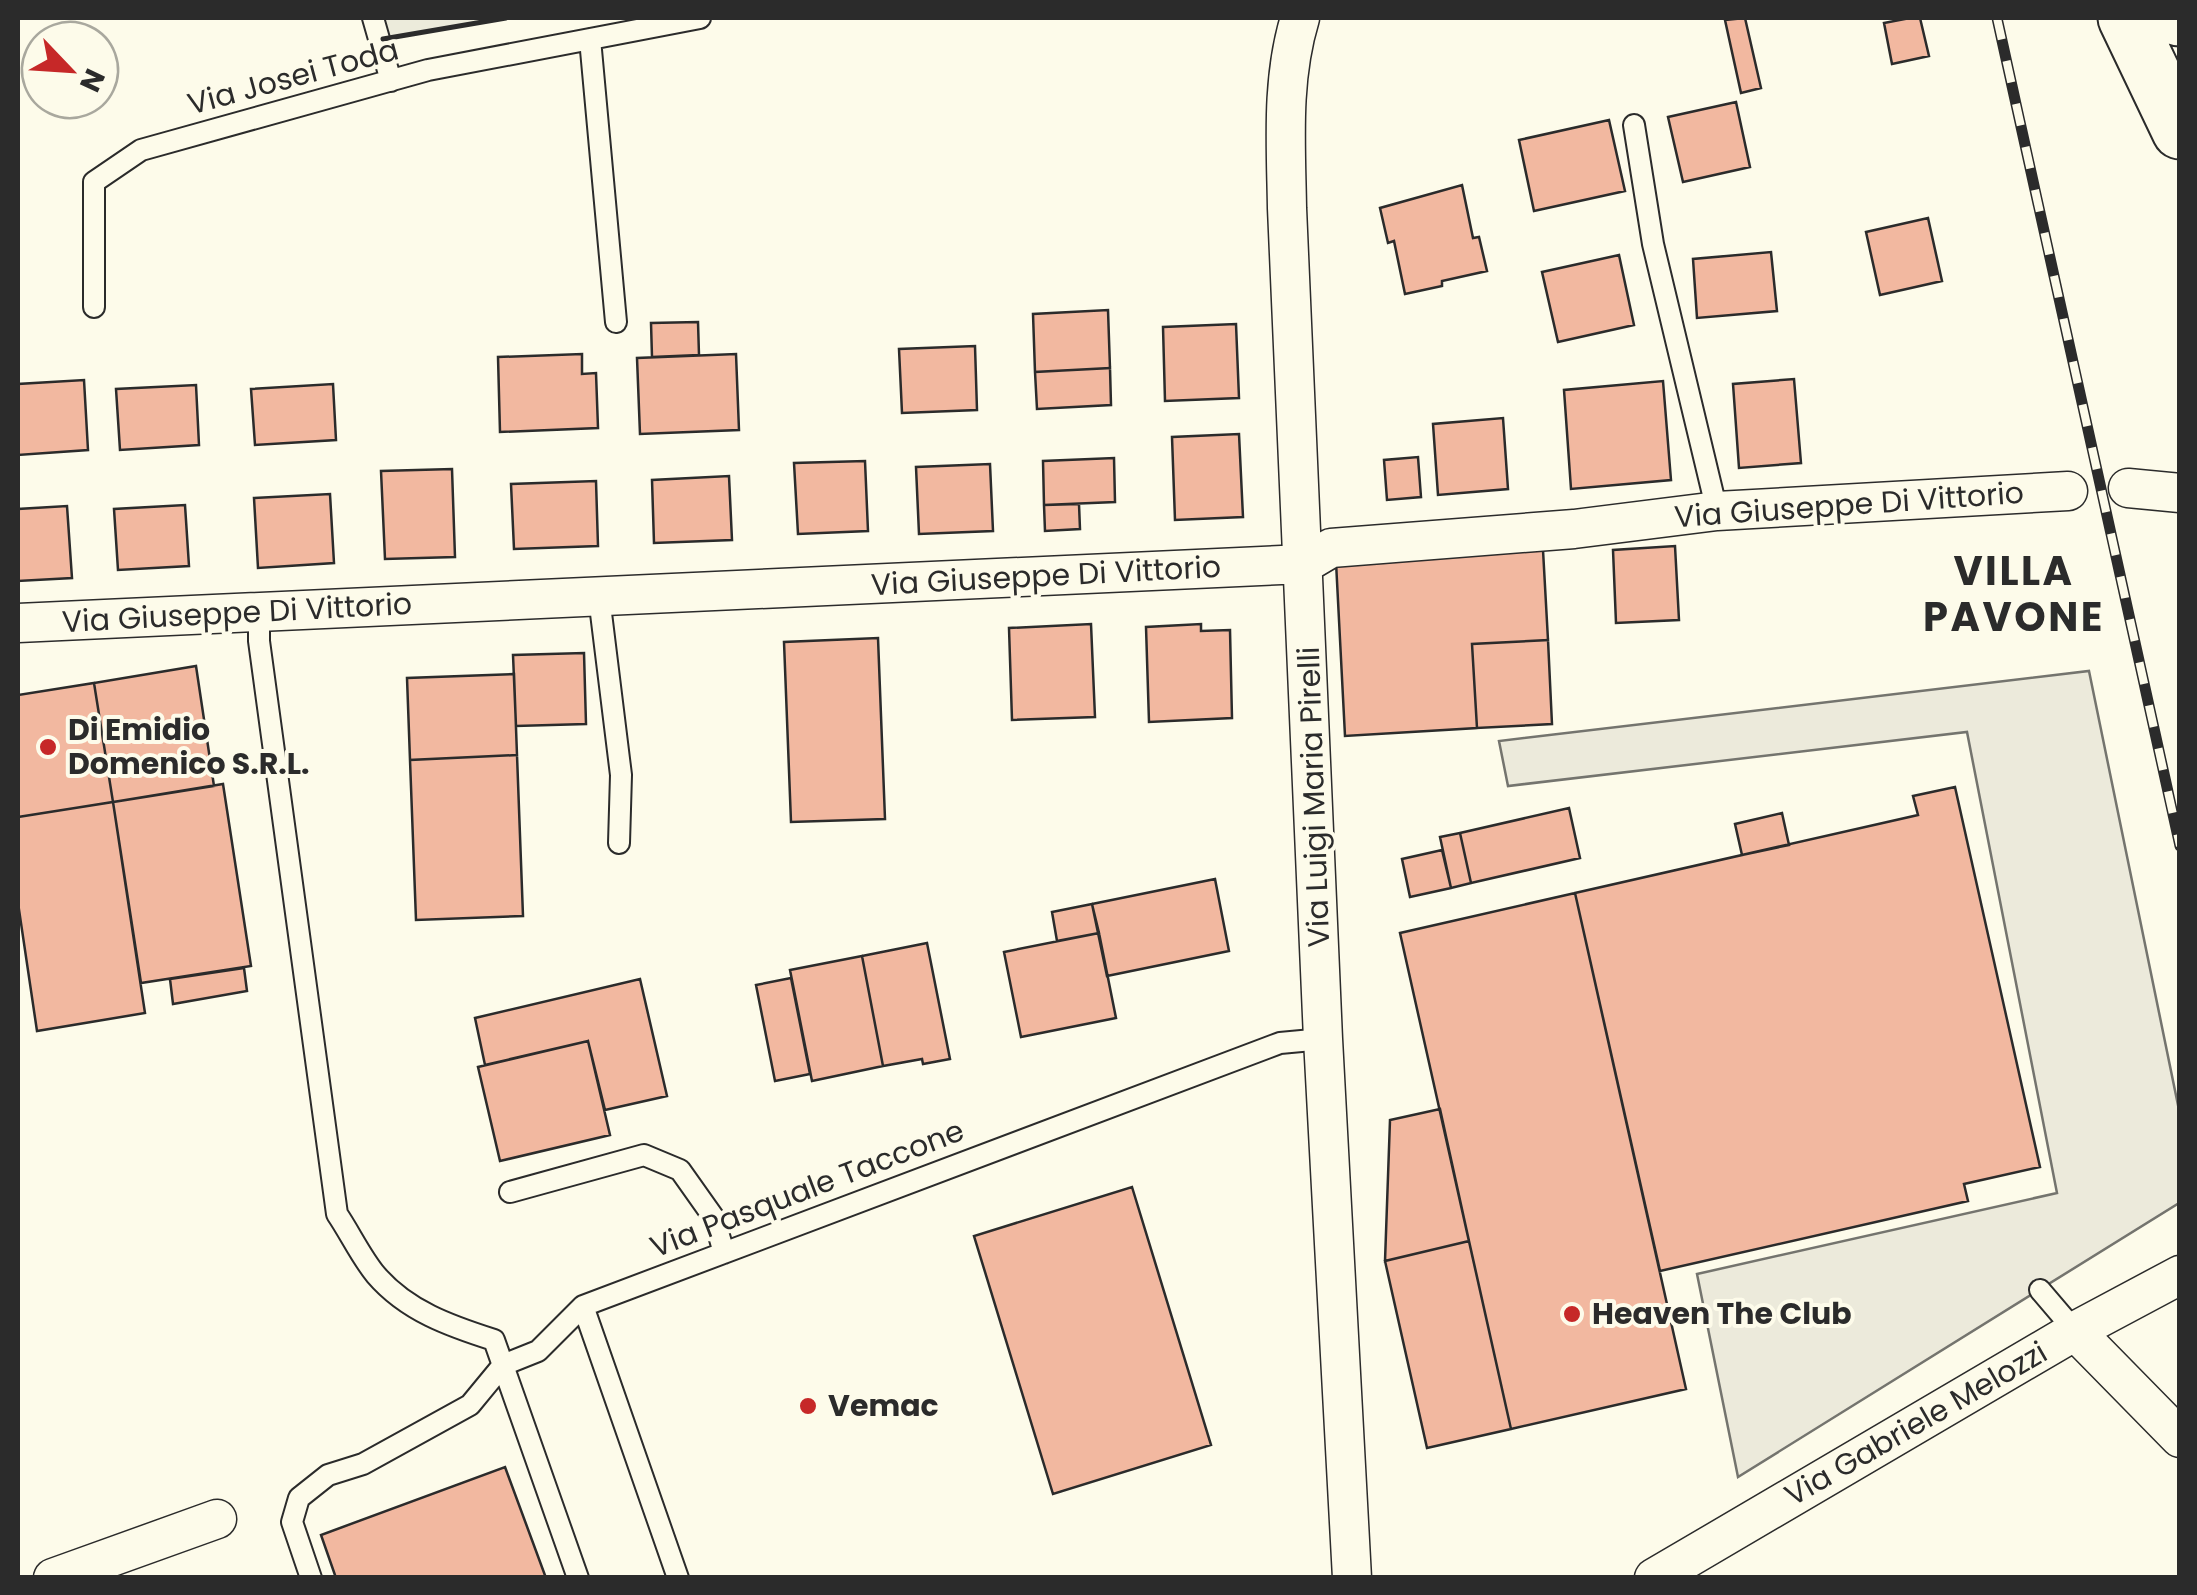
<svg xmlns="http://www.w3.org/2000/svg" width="2197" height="1595" font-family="Poppins,sans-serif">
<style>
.green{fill:#ecebdb;stroke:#74746e;stroke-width:2.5}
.parking{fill:#eceadb;stroke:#74746e;stroke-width:2.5}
.building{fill:#f2b8a0;stroke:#2b2b2b;stroke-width:2.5}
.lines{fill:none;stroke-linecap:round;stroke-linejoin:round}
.service-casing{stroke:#2b2b2b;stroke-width:24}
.minor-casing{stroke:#2b2b2b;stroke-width:41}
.primary-casing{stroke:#2b2b2b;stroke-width:59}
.service{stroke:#fdfbea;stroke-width:20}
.minor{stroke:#fdfbea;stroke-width:38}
.primary{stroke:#fdfbea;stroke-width:55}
.rail-casing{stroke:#2b2b2b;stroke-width:11}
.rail{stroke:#fdfbea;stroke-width:8;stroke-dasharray:22;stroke-linecap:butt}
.wall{stroke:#2b2b2b;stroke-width:5}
.poi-dot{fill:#c62828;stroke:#fdfbea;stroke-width:4}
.labels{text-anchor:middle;stroke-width:8;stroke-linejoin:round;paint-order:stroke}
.street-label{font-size:30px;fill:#2b2b2b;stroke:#fdfbea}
.poi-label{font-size:30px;font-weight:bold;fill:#2b2b2b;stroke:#fdfbea;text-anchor:start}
.district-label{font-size:40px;font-weight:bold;letter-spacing:2.5px;fill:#2b2b2b;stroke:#fdfbea}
</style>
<rect width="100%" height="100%" fill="#fdfbea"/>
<!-- green -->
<path class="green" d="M375,18H506L382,39Z"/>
<!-- parking -->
<path class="parking" d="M2089,671L2179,1110V1203L1738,1477L1697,1274L2057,1193L1967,732L1508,786L1499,741Z"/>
<!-- building -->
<path class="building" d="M1745,18L1761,88L1741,93L1725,20Z
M1910,18H1920L1929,56L1892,64L1884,23Z
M1736,102L1750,167L1683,182L1668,117Z
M1609,120L1625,191L1534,211L1519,140Z
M1462,185L1473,238L1479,237L1487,271L1442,281V286L1405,294L1394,241L1388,243L1380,208Z
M1928,218L1942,281L1880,295L1866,232Z
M1771,252L1777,311L1697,318L1693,259Z
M1619,255L1634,325L1558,342L1542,272Z
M1108,310L1110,368L1035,372L1033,314Z
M698,322L699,355L652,357L651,323Z
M1236,324L1239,398L1165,401L1163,327Z
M975,346L977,410L902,413L899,349Z
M582,354V374L596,373L598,428L500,432L498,357Z
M736,354L739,430L640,434L637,358Z
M1110,368L1111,405L1037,409L1035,372Z
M1794,379L1801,463L1739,468L1733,384Z
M84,380L88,450L18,455V384Z
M1663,381L1671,480L1571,489L1564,390Z
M333,384L336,440L255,445L251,389Z
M196,385L199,445L120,450L116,389Z
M1503,418L1508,489L1438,495L1433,424Z
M1239,434L1243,517L1175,520L1172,437Z
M1418,457L1421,497L1387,500L1384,460Z
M1114,458L1115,502L1044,505L1043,461Z
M865,461L868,531L798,534L794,463Z
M990,464L993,531L919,534L916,467Z
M452,469L455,557L385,559L381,471Z
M729,476L732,540L654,543L652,480Z
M596,481L598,546L514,549L511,484Z
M330,494L334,563L258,568L254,498Z
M1079,504L1080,529L1045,531L1044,505Z
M185,505L189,566L118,570L114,509Z
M67,506L72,578L18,581V509Z
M1675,546L1679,620L1616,623L1613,550Z
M1543,550L1548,640L1472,644L1477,728L1345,736L1336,562Z
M1091,624L1095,717L1012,720L1009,628Z
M1201,624V631L1230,630L1232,718L1149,722L1146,627Z
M878,638L885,819L791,822L784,642Z
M1548,640L1552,724L1477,728L1472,644Z
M584,653L586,724L516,726L513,655Z
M196,666L214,786L113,802L94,683Z
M514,674L517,755L410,760L407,678Z
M94,683L113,802L18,817V695Z
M517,755L523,916L416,920L410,760Z
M223,784L251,966L141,983L113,802Z
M1955,787L2040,1167L1964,1184L1968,1201L1660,1271L1575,893L1918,815L1913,796Z
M113,802L145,1013L37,1031L18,903V817Z
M1569,808L1580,858L1471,883L1460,833Z
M1782,813L1789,845L1742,855L1735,824Z
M1460,833L1471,883L1451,888L1440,837Z
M1442,850L1451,888L1410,897L1402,859Z
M1215,879L1229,951L1107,976L1092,904Z
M1575,893L1686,1389L1511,1429L1400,933Z
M1092,904L1099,933L1057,941L1052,912Z
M1099,933L1116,1018L1021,1037L1004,952Z
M927,943L950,1059L923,1064L922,1059L883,1066L862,956Z
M862,956L883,1066L812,1081L790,970Z
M244,968L247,991L173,1004L170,979Z
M791,978L810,1074L775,1081L756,985Z
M640,979L667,1096L605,1110L588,1041L485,1065L475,1018Z
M588,1041L610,1135L500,1161L478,1067Z
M1440,1109L1469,1241L1385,1261L1390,1120Z
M1132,1187L1211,1445L1053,1494L974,1236Z
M1469,1241L1511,1429L1427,1448L1385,1261Z
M505,1467L546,1578H336L321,1535Z"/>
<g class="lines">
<defs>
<path id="service" d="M373,18L391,81
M590,39L616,322
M1634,125L1653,244L1717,511
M94,307V182L141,150L428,70L700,18
M599,597L621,775L619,843
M259,612V641L337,1214C350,1233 361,1257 376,1275C407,1311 450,1326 494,1340L578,1578
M510,1192L644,1155L680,1170L714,1218L724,1253
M2040,1290L2075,1331
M311,1578L292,1522L299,1498L328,1475L363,1464L470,1405L503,1365L538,1351L583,1306
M678,1578L583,1306L1280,1043L1323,1039"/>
<path id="minor" d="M1300,18C1281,80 1286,144 1287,208L1323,1039L1352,1578
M2128,488L2180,493
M18,623L1304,564L1331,548L1574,529L1717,511L2068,491
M2075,1331L2180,1438
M53,1578L217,1519
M1654,1578L2075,1331L2180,1275"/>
<path id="primary" d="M2126,18L2180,131
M2179,18H2180"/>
</defs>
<!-- service casing -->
<use href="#service" class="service-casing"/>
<!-- minor casing -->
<use href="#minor" class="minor-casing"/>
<!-- primary casing -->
<use href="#primary" class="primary-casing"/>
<!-- service -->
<use href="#service" class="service"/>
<!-- minor -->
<use href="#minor" class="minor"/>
<!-- primary -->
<use href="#primary" class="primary"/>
<defs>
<path id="rail" d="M1997,18L2180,846"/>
</defs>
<!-- rail casing -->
<use href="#rail" class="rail-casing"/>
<!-- rail -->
<use href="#rail" class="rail"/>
<!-- wall -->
<path class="wall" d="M383,39L506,18"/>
</g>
<!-- markers -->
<g class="poi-dot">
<circle cx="48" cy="747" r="10"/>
<circle cx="1572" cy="1314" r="10"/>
<circle cx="808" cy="1406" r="10"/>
</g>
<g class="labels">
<!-- street labels -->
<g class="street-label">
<text transform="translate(293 77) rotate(-15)" y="10">Via Josei Toda</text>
<text transform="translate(1849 505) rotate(-4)" y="10">Via Giuseppe Di Vittorio</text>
<text transform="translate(1046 576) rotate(-3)" y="10">Via Giuseppe Di Vittorio</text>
<text transform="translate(237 613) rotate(-3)" y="10">Via Giuseppe Di Vittorio</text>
<text transform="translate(1314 797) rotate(-92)" y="10">Via Luigi Maria Pirelli</text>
<text transform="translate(807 1189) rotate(-21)" y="10">Via Pasquale Taccone</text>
<text transform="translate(1916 1424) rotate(-30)" y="10">Via Gabriele Melozzi</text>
</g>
<!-- poi labels -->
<g class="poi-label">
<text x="68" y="740">Di Emidio<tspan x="68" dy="34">Domenico S.R.L.</tspan></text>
<text x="1592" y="1324">Heaven The Club</text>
<text x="828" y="1416">Vemac</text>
</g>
<!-- district labels -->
<g class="district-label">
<text x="2014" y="585">VILLA<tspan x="2014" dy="46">PAVONE</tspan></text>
</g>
</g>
<!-- border -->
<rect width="2197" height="1595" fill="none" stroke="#2b2b2b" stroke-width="40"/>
<!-- north arrow -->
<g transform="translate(70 70) rotate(115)"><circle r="48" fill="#fdfbea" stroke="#a9a89e" stroke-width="2.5"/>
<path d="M0-8L18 38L0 25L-18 38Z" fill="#c62828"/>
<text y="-15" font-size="28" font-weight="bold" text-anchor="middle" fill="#2b2b2b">N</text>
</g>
</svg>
